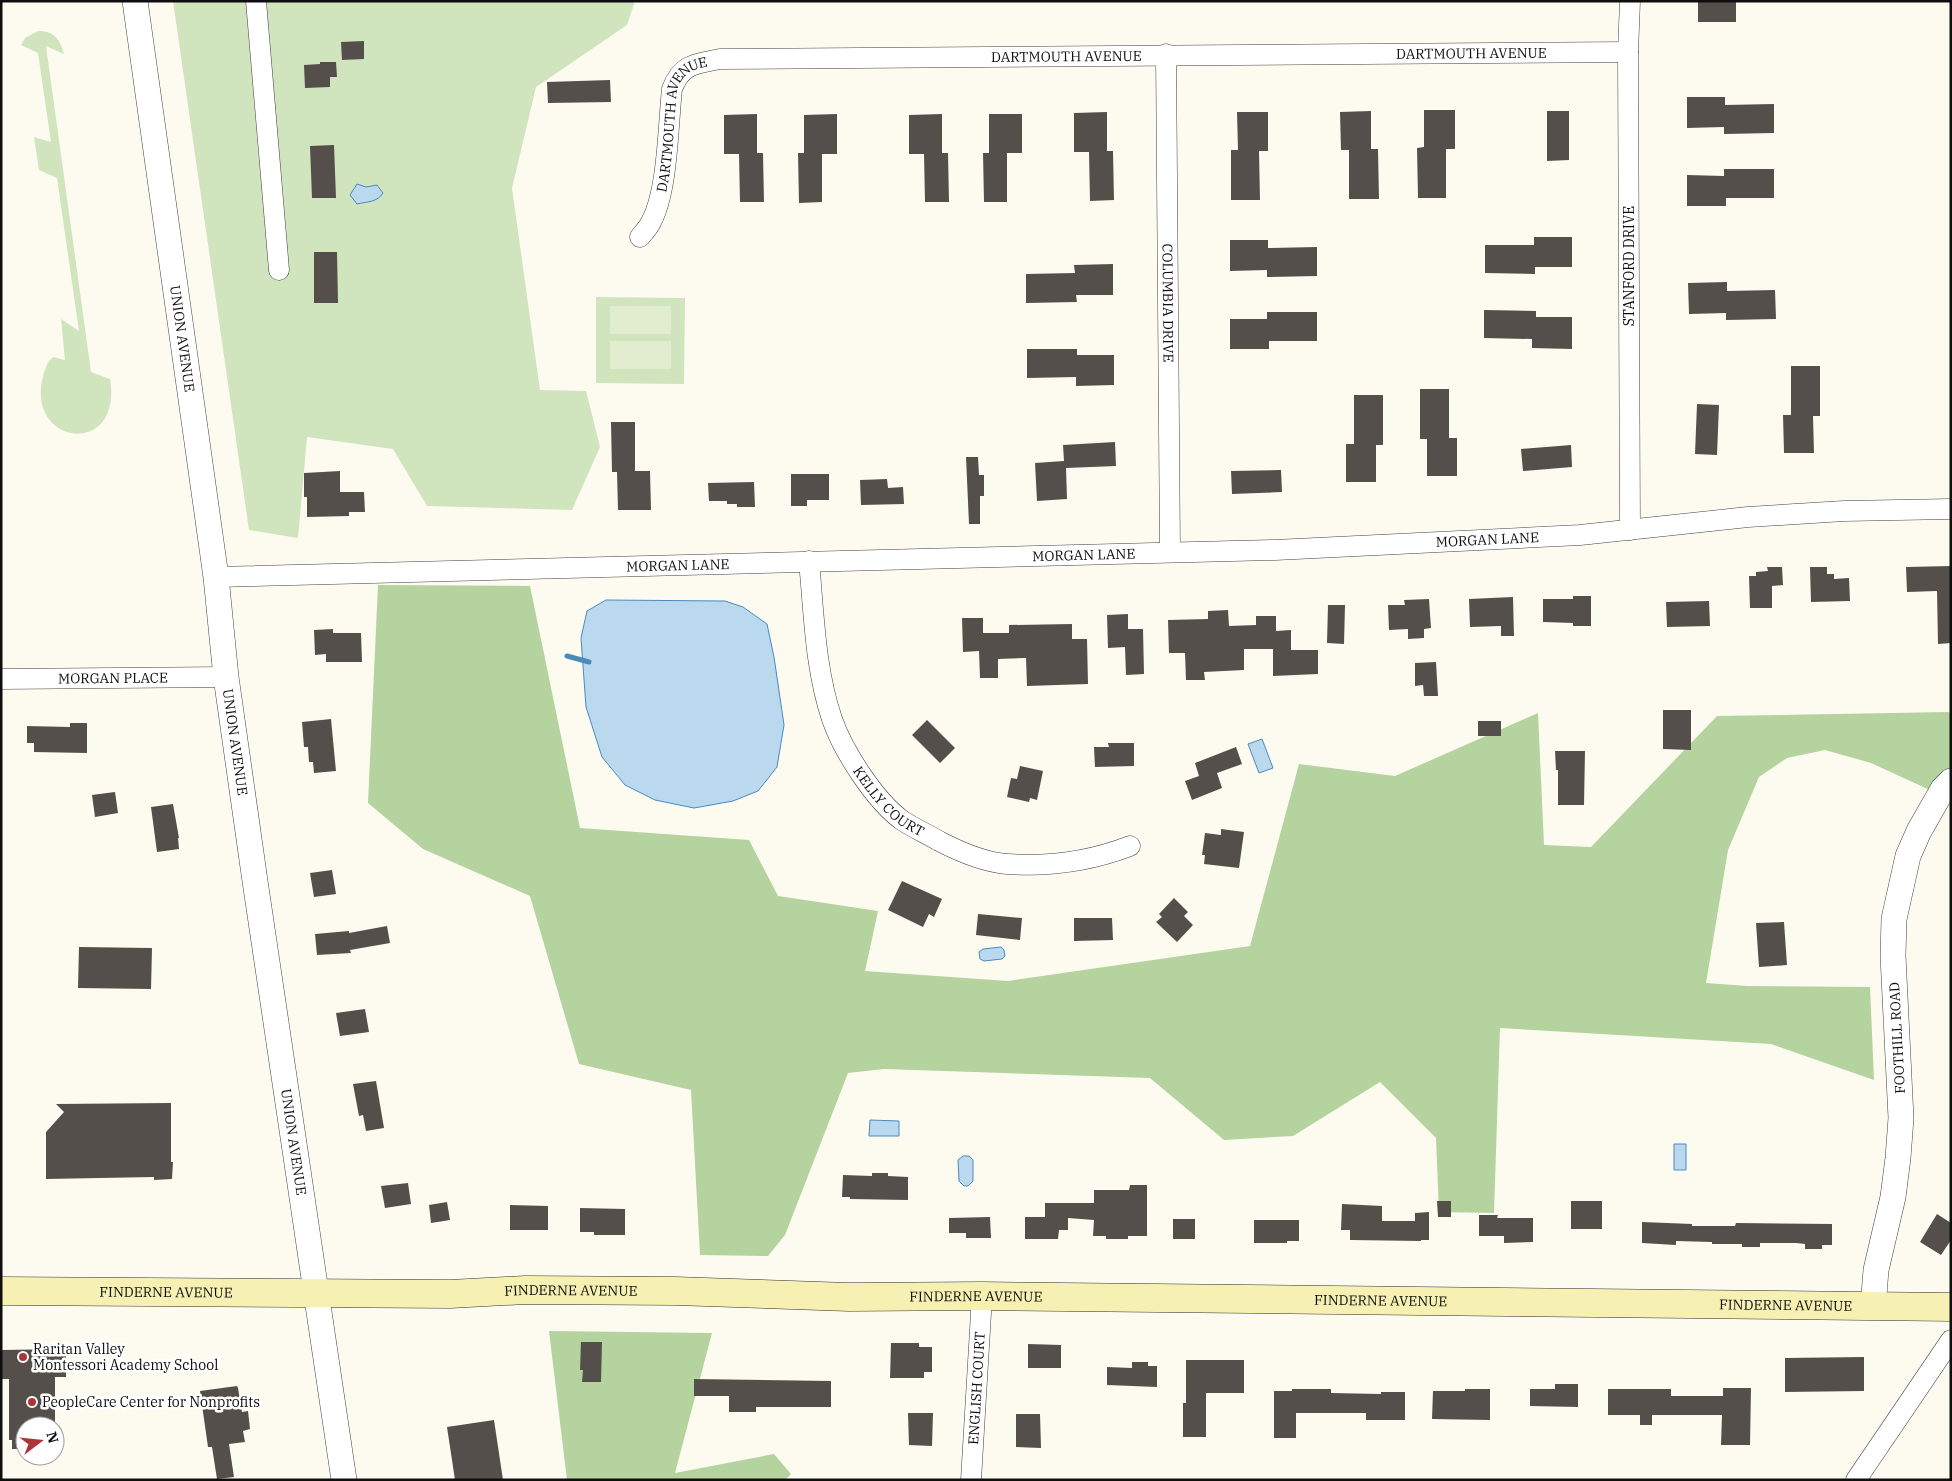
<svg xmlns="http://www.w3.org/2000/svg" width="1952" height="1481" font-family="'IBM Plex Serif',serif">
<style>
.green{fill:#d0e4bd}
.forest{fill:#b4d39e}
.pitch{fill:#e1edce}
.water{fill:#bad9ef;stroke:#498bbe}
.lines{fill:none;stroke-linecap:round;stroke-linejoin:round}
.stream{stroke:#498bbe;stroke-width:5}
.building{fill:#554f4b}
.minor-casing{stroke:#414141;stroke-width:21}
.tertiary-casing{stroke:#414141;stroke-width:26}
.secondary-casing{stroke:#303030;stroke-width:29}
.minor{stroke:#fff;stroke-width:20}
.tertiary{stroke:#fff;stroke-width:25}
.secondary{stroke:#f6f1b2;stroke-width:28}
.poi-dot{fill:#ae3536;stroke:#fff;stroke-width:2}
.labels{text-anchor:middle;stroke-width:5;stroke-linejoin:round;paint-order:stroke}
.street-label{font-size:14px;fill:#0e0e0e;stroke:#fff}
.poi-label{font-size:14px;fill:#0e0e0e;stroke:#fff;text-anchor:start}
</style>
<rect width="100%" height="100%" fill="#fdfbf0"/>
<!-- green -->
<path class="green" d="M173,1H635L627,25L536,87L512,188L540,390L586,391L600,447L572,510L427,506L393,449L307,437L298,538L249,530Z
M38,31C54,31 60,39 64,54L46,46L91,372L110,379C123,457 29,446 42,381C44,372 46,363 53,357L65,360L61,319L79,331L57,178L39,170L34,137L51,142L38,53L21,45L25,38Z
M596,297L685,298L684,384L596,383Z"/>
<!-- forest -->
<path class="forest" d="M378,585L530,586L580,828L749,840L778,896L878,911L865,971L1008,981L1250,946L1299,764L1395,776L1538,713L1544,845L1591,847L1717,716L1948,712L1951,713V767L1932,791L1871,763L1825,750L1787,758L1759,777L1728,850L1706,983L1747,986L1870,987L1874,1080L1771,1044L1500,1028L1494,1213L1439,1212L1436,1138L1380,1082L1293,1136L1224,1140L1150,1078L884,1069L848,1073L785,1235L768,1256L700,1255L691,1090L579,1064L530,896L423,849L368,803Z
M549,1331L712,1333L675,1473L774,1454L791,1474L785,1480H567Z"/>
<!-- pitch -->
<path class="pitch" d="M610,306H671V334H610Z
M610,341H671V369H610Z"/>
<!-- water -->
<path class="water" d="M357,184L366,187L377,185L383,193C378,202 366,202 357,204L350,195Z
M606,600L725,601L743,607L767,624L774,657L784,725L777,767L758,791L733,801L694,808L655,800L625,785L602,757L586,707L581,638L587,611Z
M1262,739L1273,768L1259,773L1248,744Z
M1001,947L1004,950L1005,956L1002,959L984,961L980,959L979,952L983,949Z
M870,1120L899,1121V1136H869Z
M1674,1144H1686V1170H1674Z
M963,1156H969L973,1160V1181L968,1186H964L959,1181L958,1160Z"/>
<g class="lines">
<!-- stream -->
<path class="stream" d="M567,656L589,662"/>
</g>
<!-- building -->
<path class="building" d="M1698,1H1736V22H1698Z
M364,41V59L342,60L341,42Z
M320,62H336L337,77H330V87L305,88L304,65L320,64Z
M610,80L611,102L548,103L547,82Z
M1687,97H1725V105L1774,104V133L1724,134V127L1687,128Z
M1424,110H1455V149H1446V198H1418L1417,148L1424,147Z
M1371,111V149H1378L1379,199H1349V150H1341L1340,112Z
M1547,111H1569V160L1547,161Z
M1107,112V151H1113L1114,200L1090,201L1089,152H1074V113Z
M1237,112H1268V151H1259L1260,200H1231V150H1238Z
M757,114V153H763L764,202H740L739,154H724V115Z
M837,114V154H822V202L799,203L798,153H804V115Z
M942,114V153H948L949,202H925L924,154H909V115Z
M989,114H1022V153H1007V202H984L983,153H989Z
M334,145L336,198H312L310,146Z
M1724,169H1774V198H1726V206H1687V175L1724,176Z
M1534,237H1572V267H1535V274L1485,273V245H1534Z
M1230,240H1268V248L1317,247V276L1267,277V270L1230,271Z
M314,252H337L338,303H314Z
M1113,264V295H1076L1077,302L1026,303V274L1075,273L1074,265Z
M1727,282V291L1775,290L1776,319L1726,320V313L1689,314L1688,283Z
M1484,310L1536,311V317H1572V349L1532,348V339L1484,338Z
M1267,312H1317V341H1269V349H1230V319H1267Z
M1027,349H1077V355H1114V385L1076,386V377L1027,378Z
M1791,366H1820V416H1813L1814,453H1784L1783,415H1791Z
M1420,389H1449V438H1457V476H1427V439H1420Z
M1354,395H1383V445H1376V482H1346V444H1354Z
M1697,404L1719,405L1717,455L1695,454Z
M611,422H635V471H650L651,510H618L617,472H612Z
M1115,442L1116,466L1066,468L1067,499L1037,501L1035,463L1064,461L1063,445Z
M1571,445L1572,467L1523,471L1521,449Z
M966,457H978L979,475H984V496H980V524H969Z
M1281,470L1282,492L1232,494L1231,471Z
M340,471V492H364L365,512H349V516L307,517V497H304V473Z
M791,474H829V500H807V506H791Z
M887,479L888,488L903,487L904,504L861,505L860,480Z
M754,482L755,507H737V504H727V501H709L708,483Z
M1951,566V643L1938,644L1937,591L1907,592L1906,567Z
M1767,567H1782L1783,585L1772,586V608H1750L1749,576H1756V572L1768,571Z
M1810,567H1827V574H1834V579L1849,578L1850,601L1811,602Z
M1573,596H1591V626H1573V623L1543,622V599H1573Z
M1513,597L1514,636H1501V626L1470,627L1469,599Z
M1429,599L1431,628L1424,629V638L1408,639V629L1389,630L1388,605H1405L1404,600Z
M1709,601L1710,626L1667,627L1666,602Z
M1328,605H1345L1344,644L1327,643Z
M1228,610L1229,626L1256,625V616H1276V631L1291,630V650H1318V674L1273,676V649H1244V670L1204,672L1205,680H1186L1185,653H1169L1168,620L1208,619V611Z
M1128,614V629H1143L1144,674L1126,675L1125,647L1108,648L1107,615Z
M962,618H983V633H1009V625L1072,624V639H1087L1088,684L1027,686L1026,658L998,659V678H980L979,651L963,652Z
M333,629V633H361L362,662H326V654L315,655L314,630Z
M1436,662L1438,696H1424L1423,685L1415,686V663Z
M1663,710H1691V750L1663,749Z
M331,719L336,771L314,773L313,762H309L308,747H304L302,722Z
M927,720L955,748L940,763L912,735Z
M1478,721H1501V736H1478Z
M70,723H87V753L34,752V743H27V726L70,727Z
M1108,743H1134V766L1095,767L1094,747H1109Z
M1236,747L1242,764L1217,773L1222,788L1192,800L1185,781L1199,776L1195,763Z
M1555,751H1585L1584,805H1558V770H1556Z
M1020,766L1043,771L1037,800L1030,798L1029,802L1007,797L1011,778L1017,779Z
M115,792L118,813L95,817L92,795Z
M173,804L179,838H178L179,849L157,852L151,807Z
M1221,829L1244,832L1239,868L1204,864L1205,855H1202L1205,833L1221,835Z
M332,870L336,894L314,897L310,873Z
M902,881L942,899L934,917L929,914L923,927L888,910Z
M1174,898L1188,912L1184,916L1193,925L1177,942L1156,922L1162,917L1159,914Z
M978,914L1022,918L1020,940L976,935Z
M1074,918H1112L1113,940L1074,941Z
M1784,922L1787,965L1759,967L1756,923Z
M387,926L390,943L350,950L351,953L317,955L315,934L349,931V933Z
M79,947L152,948L151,989L78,988Z
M365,1009L369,1032L340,1036L336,1013Z
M376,1081L384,1128L366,1131L363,1115L359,1116L353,1084Z
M171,1103V1162H173L172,1179L154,1180V1177L46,1179V1132L64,1112L56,1104Z
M872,1173H888V1176L908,1177V1200L850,1199V1197H842L843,1175L872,1176Z
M408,1183L411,1204L385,1208L381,1186Z
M1130,1185H1147V1236H1128V1239H1106V1236H1093L1094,1220L1068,1218V1230H1059L1058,1239H1025V1217H1045V1203H1094V1190H1129Z
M1437,1201H1451V1217H1438Z
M1571,1201H1602V1229H1571Z
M447,1202L450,1220L431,1223L429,1205Z
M1342,1204L1382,1206V1221H1415V1213L1429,1212V1240H1421V1241L1350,1240V1230H1341Z
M510,1205L548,1206V1230H510Z
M580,1208L625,1209V1235H594V1232H580Z
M1937,1214L1951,1223V1240L1941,1255L1920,1242Z
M1479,1215H1498L1497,1218H1533V1242L1504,1243V1236H1479Z
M990,1217L991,1238H966V1233H949V1218Z
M1173,1219H1195V1239H1173Z
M1254,1220H1299V1241H1287V1243H1254Z
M1642,1222L1692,1224V1226H1735L1736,1223L1832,1224V1245H1822V1249H1805V1244L1796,1243H1760V1247H1742V1244H1712V1242L1676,1241V1245L1642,1243Z
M581,1342H602L601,1382H582L583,1370H580Z
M891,1343H919V1347H932V1372H924V1378H890Z
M1028,1344L1061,1345V1368H1028Z
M66,1349V1377H55V1426H25V1449H12V1440H9V1379H1V1350Z
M1864,1357V1391L1785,1392V1358Z
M1186,1360H1244V1393H1206V1437H1183V1403H1186Z
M1132,1362H1148V1366H1157V1387L1107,1385V1367L1132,1368Z
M694,1379L831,1381V1407H756V1412H729V1396H694Z
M1555,1384H1578V1407L1530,1406V1389H1555Z
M237,1386L238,1388L242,1412L248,1411L250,1429L243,1431L245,1442L229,1444L234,1477L217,1479L212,1447H208L200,1391Z
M1723,1388H1751L1750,1445H1721L1722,1415H1652V1425H1640V1415H1608V1389H1671V1396H1723Z
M1292,1389H1331V1393L1381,1394V1392H1405V1420H1366V1413H1296V1438H1274V1391H1292Z
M1465,1389H1490V1420L1432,1419L1433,1391H1465Z
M908,1413H933L932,1446L909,1445Z
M1016,1414H1040L1041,1448L1016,1447Z
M494,1420L503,1480H455L447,1427Z"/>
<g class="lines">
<defs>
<g id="minor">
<path d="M256,1L279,270"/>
<path id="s1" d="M1166,54L1170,552"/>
<path id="s2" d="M640,237C644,232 649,227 651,222C668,191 668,125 672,89C682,63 696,64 720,59L1628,52"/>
<path d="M1630,530L1628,52L1630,1"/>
<path id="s3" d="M809,561C814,614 815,669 832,719C843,751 875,801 903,821C914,828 927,834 939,841C960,852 983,862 1007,864C1049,867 1091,861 1130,846"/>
<path id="s4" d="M216,577L1275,550L1580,535L1748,517L1844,511L1951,509"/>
<path id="s5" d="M1,679L226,677"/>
<path id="s6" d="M971,1480L982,1296"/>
<path d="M1856,1480L1951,1340"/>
</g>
<g id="tertiary">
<path id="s7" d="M135,1L216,577L226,677L255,881L344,1480"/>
<path d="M1873,1307L1876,1270L1893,1197L1898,1158L1901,1118L1893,956L1894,919L1908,856L1919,831L1943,789L1951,781"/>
</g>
<g id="secondary">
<path id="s8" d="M1,1291L450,1294L525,1290L675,1291L849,1297L982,1296L1951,1307"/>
</g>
</defs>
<!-- minor casing -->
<use href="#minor" class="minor-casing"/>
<!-- tertiary casing -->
<use href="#tertiary" class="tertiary-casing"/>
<!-- secondary casing -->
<use href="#secondary" class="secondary-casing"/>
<!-- minor -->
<use href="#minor" class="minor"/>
<!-- tertiary -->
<use href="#tertiary" class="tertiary"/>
<!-- secondary -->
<use href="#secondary" class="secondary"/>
</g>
<!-- markers -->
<g class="poi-dot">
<circle cx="23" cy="1357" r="5"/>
<circle cx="32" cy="1402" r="5"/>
</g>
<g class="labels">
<!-- street labels -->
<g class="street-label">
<text dy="5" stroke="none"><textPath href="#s2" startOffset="966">DARTMOUTH AVENUE</textPath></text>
<text dy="5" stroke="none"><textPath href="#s2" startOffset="561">DARTMOUTH AVENUE</textPath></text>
<text dy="5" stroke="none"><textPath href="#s2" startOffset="126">DARTMOUTH AVENUE</textPath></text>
<text transform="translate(1629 266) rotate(-90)" y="5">STANFORD DRIVE</text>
<text dy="5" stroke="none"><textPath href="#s1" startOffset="249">COLUMBIA DRIVE</textPath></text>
<text dy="5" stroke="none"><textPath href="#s7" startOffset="341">UNION AVENUE</textPath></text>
<text dy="5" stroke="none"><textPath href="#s4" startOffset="1272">MORGAN LANE</textPath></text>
<text dy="5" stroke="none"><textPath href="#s4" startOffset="868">MORGAN LANE</textPath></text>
<text dy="5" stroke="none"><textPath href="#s4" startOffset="462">MORGAN LANE</textPath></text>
<text dy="5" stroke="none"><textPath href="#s5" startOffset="112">MORGAN PLACE</textPath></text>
<text dy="5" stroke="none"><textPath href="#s7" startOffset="748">UNION AVENUE</textPath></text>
<text dy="5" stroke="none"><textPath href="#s3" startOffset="262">KELLY COURT</textPath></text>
<text transform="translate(1897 1038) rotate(-93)" y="5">FOOTHILL ROAD</text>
<text dy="5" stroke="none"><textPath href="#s7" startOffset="1152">UNION AVENUE</textPath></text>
<text dy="5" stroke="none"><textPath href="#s8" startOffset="165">FINDERNE AVENUE</textPath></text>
<text dy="5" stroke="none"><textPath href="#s8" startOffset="570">FINDERNE AVENUE</textPath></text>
<text dy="5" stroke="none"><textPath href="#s8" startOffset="975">FINDERNE AVENUE</textPath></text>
<text dy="5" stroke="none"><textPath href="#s8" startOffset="1380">FINDERNE AVENUE</textPath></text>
<text dy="5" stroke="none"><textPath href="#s8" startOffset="1785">FINDERNE AVENUE</textPath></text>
<text dy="5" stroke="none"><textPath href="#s6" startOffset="92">ENGLISH COURT</textPath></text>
</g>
<!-- poi labels -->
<g class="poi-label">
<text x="33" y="1354">Raritan Valley<tspan x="33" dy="16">Montessori Academy School</tspan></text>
<text x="42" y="1407">PeopleCare Center for Nonprofits</text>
</g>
</g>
<!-- border -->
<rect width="1952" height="1481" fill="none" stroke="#0e0e0e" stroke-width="5"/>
<!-- north arrow -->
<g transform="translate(40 1441) rotate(74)"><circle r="24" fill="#ffffff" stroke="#9f9f9f"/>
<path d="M0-4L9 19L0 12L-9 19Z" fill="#ae3536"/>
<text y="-8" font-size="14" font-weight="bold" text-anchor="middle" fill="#0e0e0e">N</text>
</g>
</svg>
